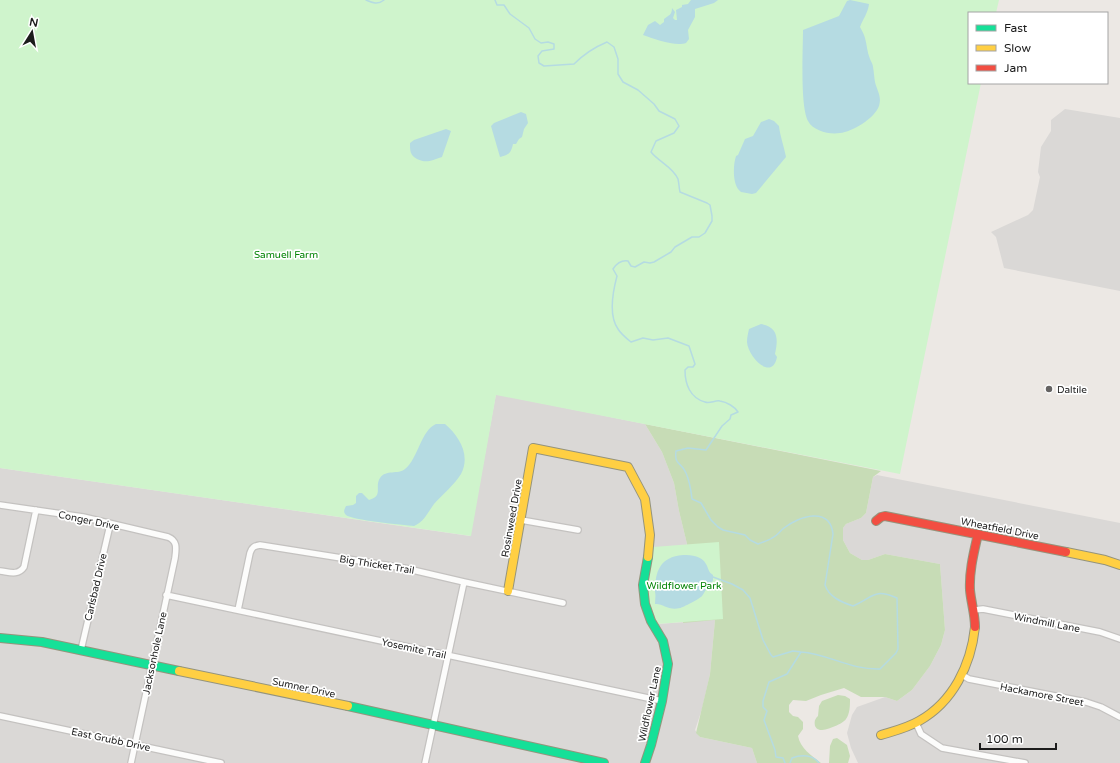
<svg xmlns="http://www.w3.org/2000/svg" width="1120" height="763" font-family="'Varela Round',sans-serif">
<style>
.residential{fill:#dad8d6}
.forest{fill:#c7dcb6}
.park{fill:#cff4cc}
.water{fill:#b5dbe2}
.lines{fill:none;stroke-linecap:round;stroke-linejoin:round}
.stream{stroke:#b5dbe2;stroke-width:1.5}
.street-casing{stroke:#c4c2c0;stroke-width:8}
.fast-casing{stroke:#95947c;stroke-width:10}
.slow-casing{stroke:#95947c;stroke-width:10}
.jam-casing{stroke:#95947c;stroke-width:10}
.street{stroke:#fcfcfb;stroke-width:5.5}
.fast{stroke:#16e098;stroke-width:8}
.slow{stroke:#ffcf43;stroke-width:8}
.jam{stroke:#f24e42;stroke-width:8}
.poi-dot{fill:#656362;stroke:#fff;stroke-width:1.5}
.labels{text-anchor:middle;stroke-width:3.5;stroke-linejoin:round;paint-order:stroke}
.park-label{font-size:10px;fill:#028304;stroke:#fff}
.poi-label{font-size:10px;fill:#1c1c1c;stroke:#fff;text-anchor:start}
.street-label{font-size:10px;fill:#1c1c1c;stroke:#fff}
</style>
<rect width="100%" height="100%" fill="#ece8e4"/>
<!-- residential -->
<path class="residential" d="M1065,109L1120,118V291L1004,268L996,237L991,232L1028,215L1033,210L1040,177L1038,172L1041,147L1051,131V120Z
M496,394L645,424L662,452L674,483L679,511L687,544L657,624L715,620L710,674L702,709L695,730L700,737L752,748L757,763H0V468L470,536Z
M877,475L1120,523V763H858L851,748L847,733L852,715L857,707L885,697L897,701L912,690L930,666L941,645L945,630L940,564L885,554L868,560H862L850,553L843,540V528L846,524L861,518L866,513L873,477Z"/>
<!-- forest -->
<path class="forest" d="M645,424L881,471L873,477L866,513L861,518L846,524L843,528V540L850,553L862,560H868L885,554L940,564L945,630L941,645L930,666L912,690L897,701L885,697H861L844,688L821,695L806,701L793,700L789,705V712L793,716L798,717L803,722V729L798,736C800,748 812,756 821,763H757L752,748L700,737L696,733L710,674L715,620L683,623L688,548L679,511L674,483L662,452Z
M838,695L845,696L850,699C850,705 850,714 846,719C843,724 825,731 820,730C817,729 816,728 815,726C814,721 815,719 818,716L819,706L822,701Z
M837,738L847,745L850,756L848,763H829L830,746L833,739Z"/>
<!-- park -->
<path class="park" d="M0,0H999L996,13H969V83H981L900,474L496,395L471,536L0,468Z
M719,542L723,619L657,624L648,605L646,585L653,547Z"/>
<!-- water -->
<path class="water" d="M691,0H718L714,3L695,9V17L688,30L689,39L686,43C676,47 654,39 643,35L648,25L655,21L660,25L664,22V19C669,15 672,15 672,8L675,12L673,18L675,20H677L676,10L682,7V5L688,4Z
M850,0L869,4C868,13 863,19 860,27C862,31 864,34 865,38C867,45 867,52 870,59C871,62 873,64 873,67C874,72 874,77 875,82C877,91 882,96 879,106C875,118 852,132 840,133C830,135 813,131 808,121C800,105 803,50 803,30L839,16L847,1Z
M521,112L526,114L528,123L524,129L522,137L519,139L516,144H513C511,153 509,155 500,157L491,126L494,123Z
M769,119L774,121L779,126C780,136 784,146 786,157L756,193L752,194L741,192C732,186 733,165 736,156L738,155L745,139L753,136L761,122Z
M446,129L451,131L442,157C432,160 427,164 417,159C410,155 410,151 410,143L414,140Z
M761,324C779,327 778,340 775,354L777,357C772,382 748,357 747,342C747,338 748,333 749,329Z
M436,424H445C459,436 471,455 461,474C455,484 442,495 434,504C428,512 424,522 414,526C404,525 351,520 346,515C343,512 344,510 346,506L353,505L356,503V496L359,493H362L369,500C384,496 374,487 380,478C386,469 398,475 405,469C418,459 421,430 436,424Z
M683,555C692,555 702,556 706,564C709,569 708,572 713,575V581C707,585 706,591 702,596C701,598 682,608 680,608C668,611 663,603 655,604C655,600 656,596 655,592C655,571 660,557 683,555Z"/>
<g class="lines">
<!-- stream -->
<path class="stream" d="M366,0C373,3 378,5 384,0
M495,0L497,5H504L510,14L529,28L535,39L541,43L548,42L554,44V49L542,51L538,56L539,63L544,66L574,64C584,54 595,47 607,42L614,47L618,59V74L623,82L638,90L654,104L659,111L675,119L679,126L674,133L656,141L651,152C659,162 673,167 678,179C679,183 679,188 680,192L707,203L710,205L712,216V221L705,233L699,237H692L675,247L671,252L654,262L650,263L644,262L635,267L631,266L628,261C621,260 617,263 613,269L617,276C613,291 608,315 618,329C621,334 626,338 631,342L643,338L653,340L668,338L689,346L695,364L693,367H688L685,370C685,384 690,398 705,402C710,404 715,400 720,401C727,402 735,407 738,412L731,415L730,419L722,426L706,450L688,448L676,451C674,466 682,462 686,473C690,482 691,490 692,499L701,503L711,520L718,527L723,530L745,535L750,540L758,544C762,542 768,541 772,538C777,536 780,531 784,528C799,516 830,506 833,534L825,585C829,597 841,602 853,606C874,597 873,588 897,598L898,649L896,653L880,669C850,670 829,654 801,652L787,674L769,682L763,701V707L767,711L764,720L775,750L776,757L783,758L785,763
M713,577L732,584L743,590L750,598L763,640L771,655L773,657L793,651L801,652
M790,763L792,758C802,754 813,755 819,763"/>
<defs>
<path id="street" d="M0,505L83,517L168,537C178,541 176,549 175,558L131,763
M521,520L578,530
M0,571C9,572 18,576 24,567L36,510
M166,595L662,701
M238,610L250,553C252,547 254,546 260,545L404,568L464,582L563,603
M974,610L983,609L1100,632L1120,639
M81,650L110,525
M962,675L969,679L1086,702L1101,707L1120,717
M0,716L221,763
M916,723L921,734L942,748L1025,763
M425,763L464,582"/>
<path id="fast" d="M0,638L42,642L179,671
M348,706L604,763
M645,763L651,745L662,701L668,664L663,641L651,621L645,604L643,585L648,557"/>
<path id="slow" d="M1066,552L1105,560L1120,565
M508,591L533,448L628,467L645,499L650,535L648,557
M179,671L348,706
M881,735C894,731 907,728 919,721C953,702 971,665 975,627"/>
<path id="jam" d="M876,521L881,517L885,516L1066,552
M975,627C975,614 971,602 970,590C969,571 974,552 978,534"/>
</defs>
<!-- street casing -->
<use href="#street" class="street-casing"/>
<!-- fast casing -->
<use href="#fast" class="fast-casing"/>
<!-- slow casing -->
<use href="#slow" class="slow-casing"/>
<!-- jam casing -->
<use href="#jam" class="jam-casing"/>
<!-- street -->
<use href="#street" class="street"/>
<!-- fast -->
<use href="#fast" class="fast"/>
<!-- slow -->
<use href="#slow" class="slow"/>
<!-- jam -->
<use href="#jam" class="jam"/>
</g>
<!-- markers -->
<circle class="poi-dot" cx="1049" cy="389" r="4"/>
<g class="labels">
<!-- park labels -->
<g class="park-label">
<text x="286" y="258">Samuell Farm</text>
<text x="684" y="589">Wildflower Park</text>
</g>
<!-- poi labels -->
<g class="poi-label">
<text x="1057" y="393">Daltile</text>
</g>
<!-- street labels -->
<g class="street-label">
<text transform="translate(511 518) rotate(-80)" y="4">Rosinweed Drive</text>
<text transform="translate(89 520) rotate(12)" y="4">Conger Drive</text>
<text transform="translate(1000 528) rotate(11)" y="4">Wheatfield Drive</text>
<text transform="translate(377 564) rotate(9)" y="4">Big Thicket Trail</text>
<text transform="translate(95 587) rotate(-77)" y="4">Carlsbad Drive</text>
<text transform="translate(1047 622) rotate(11)" y="4">Windmill Lane</text>
<text transform="translate(414 648) rotate(12)" y="4">Yosemite Trail</text>
<text transform="translate(154 653) rotate(-78)" y="4">Jacksonhole Lane</text>
<text transform="translate(304 687) rotate(12)" y="4">Sumner Drive</text>
<text transform="translate(1042 694) rotate(11)" y="4">Hackamore Street</text>
<text transform="translate(649 704) rotate(-78)" y="4">Wildflower Lane</text>
<text transform="translate(111 739) rotate(12)" y="4">East Grubb Drive</text>
</g>
</g>
<!-- legend -->
<rect x="968" y="12" width="140" height="72" fill="#ffffff" stroke="#a4a4a4"/>
<rect x="976" y="25" width="20" height="6" fill="#16e098" stroke="#a4a4a4"/>
<text x="1004" y="32" font-size="12" fill="#1c1c1c">Fast</text>
<rect x="976" y="45" width="20" height="6" fill="#ffcf43" stroke="#a4a4a4"/>
<text x="1004" y="52" font-size="12" fill="#1c1c1c">Slow</text>
<rect x="976" y="65" width="20" height="6" fill="#f24e42" stroke="#a4a4a4"/>
<text x="1004" y="72" font-size="12" fill="#1c1c1c">Jam</text>
<!-- north arrow -->
<g transform="translate(32 32) rotate(11)" stroke="#ffffff" stroke-width="3" paint-order="stroke">
<path d="M0-3L7 15L0 10L-7 15Z" fill="#1c1c1c"/>
<text y="-6" font-size="11" font-weight="bold" text-anchor="middle" fill="#1c1c1c">N</text>
</g>
<!-- scale -->
<path d="M980 743v6h76v-6" fill="none" stroke="#1c1c1c" stroke-width="2"/>
<text x="986" y="743" font-size="12" fill="#1c1c1c" stroke="#ffffff" stroke-width="3" paint-order="stroke">100 m</text>
</svg>
